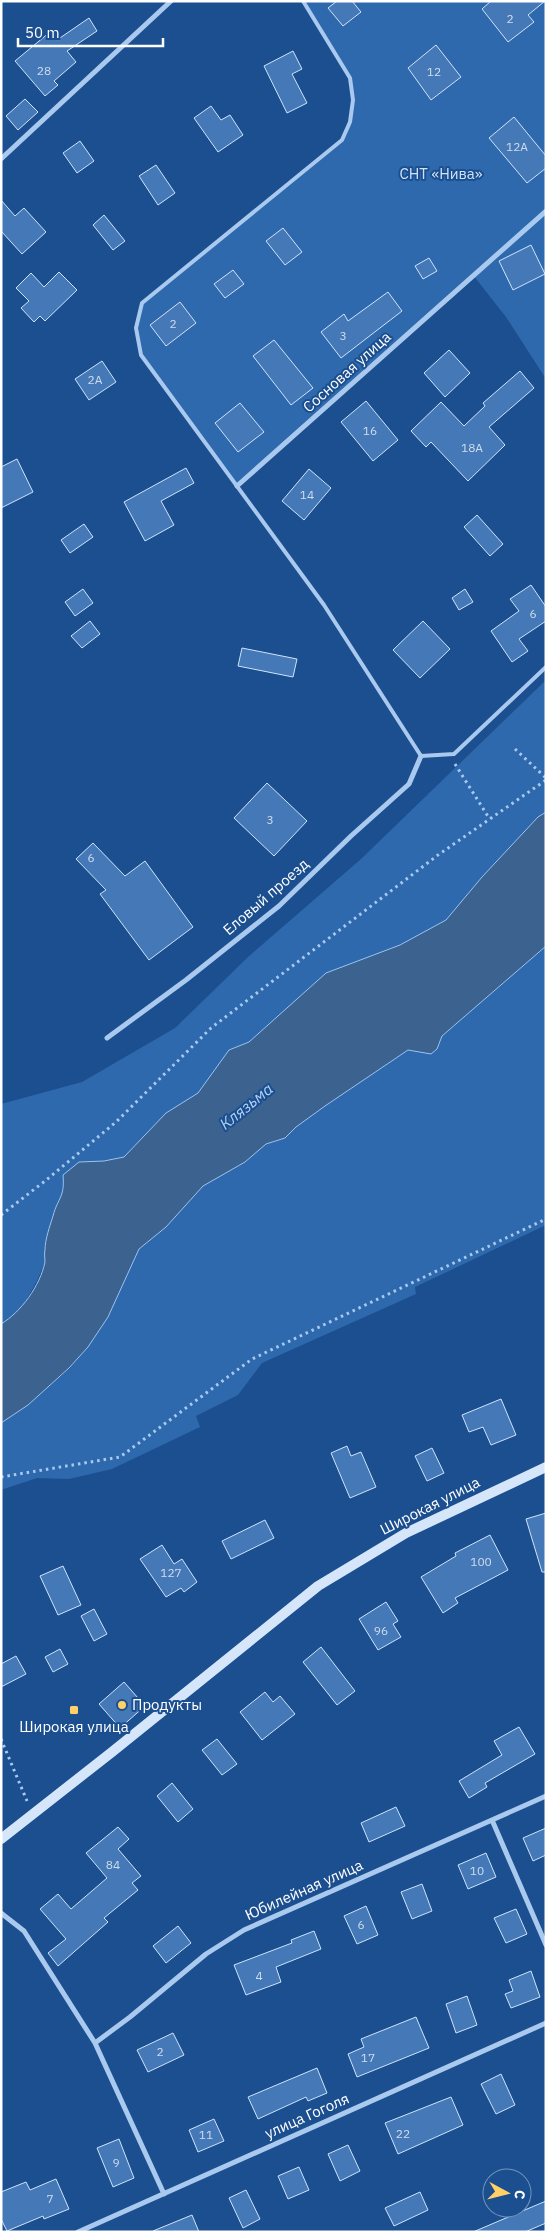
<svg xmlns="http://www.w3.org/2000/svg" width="547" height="2233" font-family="'IBM Plex Sans',sans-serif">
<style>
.green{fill:#2e69ad}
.water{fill:#3c6290;stroke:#9cc4f0}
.building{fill:#4478b7;stroke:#cfe3fa}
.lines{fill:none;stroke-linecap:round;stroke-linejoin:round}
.path{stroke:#a9c9ee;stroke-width:3;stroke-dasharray:2.5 4;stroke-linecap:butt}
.lane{stroke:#a9c9ee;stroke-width:4}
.street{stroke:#a9c9ee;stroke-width:5}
.secondary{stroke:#d6e6fa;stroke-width:10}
.poi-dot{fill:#ffd166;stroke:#1b4f8f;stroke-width:2}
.labels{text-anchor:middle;stroke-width:4;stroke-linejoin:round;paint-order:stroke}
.number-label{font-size:12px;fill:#d0dded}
.park-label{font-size:15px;fill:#cfe3fa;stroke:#1b4f8f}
.street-label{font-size:15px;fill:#fff;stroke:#1b4f8f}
.poi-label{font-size:15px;fill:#fff;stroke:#1b4f8f;text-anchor:start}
.water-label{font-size:16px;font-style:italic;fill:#b5d3f5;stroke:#1b4f8f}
</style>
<rect width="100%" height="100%" fill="#1b4f8f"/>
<!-- green -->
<path class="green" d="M303,1H546V379L506,317L473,275L237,486L141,355L136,328L142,303L342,140L350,122L353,100L350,78Z
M546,680V812L538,817L482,877L446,920L400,945L326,973L249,1042L229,1050L198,1093L166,1113L124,1157L104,1161L79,1162L53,1215L45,1248V1262L37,1281L23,1306L13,1317L1,1324V1104L82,1082L175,1028L248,957L361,859Z
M546,946V1225L415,1287L416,1294L262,1363L238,1395L196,1416L200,1427L112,1469L69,1479L37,1478L1,1490V1423L28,1405L69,1369L88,1347L108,1317L139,1249L166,1227L203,1186L245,1162L266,1144L285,1138L296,1127L325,1106L408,1050L437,1049L442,1036Z"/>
<!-- water -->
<path class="water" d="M546,812V946L442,1036L437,1049L431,1054L408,1050L325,1106L296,1127L285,1138L266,1144L245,1162L203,1186L166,1227L139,1249L108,1317L88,1347L69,1368L28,1405L1,1423V1324C21,1312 40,1286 45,1262C45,1258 44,1254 45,1250C45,1239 50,1226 53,1216C58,1197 65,1198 63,1175L79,1162L104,1161L124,1157L166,1113L198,1093L229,1050L249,1042L326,973L400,945L446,920L482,877L538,817Z"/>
<!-- building -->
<path class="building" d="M337,1H352L361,12L343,26L328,8Z
M491,1H545L528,15L534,22L508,42L482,9Z
M89,18L97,31L67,51L76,62L54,81L58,85L45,96L15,61L50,32L57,40Z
M436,45L461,77L431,100L408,68Z
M293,51L302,69L292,74L307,103L287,113L264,66Z
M25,99L38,112L18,130L6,116Z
M211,106L221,120L230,115L243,135L218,152L194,118Z
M514,117L546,156V168L527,183L489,138Z
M80,141L94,161L77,173L63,153Z
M156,165L175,193L158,205L139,176Z
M1,200L15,216L24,208L46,232L22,254L1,231Z
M104,215L125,241L113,250L93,225Z
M283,228L302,252L285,265L266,241Z
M531,245L545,274L513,290L499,261Z
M429,258L437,271L423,279L415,266Z
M233,270L244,284L225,298L214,284Z
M59,272L77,290L45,321L40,316L34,322L21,308L29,301L16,288L31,273L44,287Z
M388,292L402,311L341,358L321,332L344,314L348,321Z
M180,302L196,323L166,346L150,325Z
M274,340L313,388L291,405L253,356Z
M449,350L470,373L445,397L424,373Z
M102,361L116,382L89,400L75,379Z
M520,371L534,388L489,427L505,445L468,481L431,442L426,447L411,431L441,402L464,426L485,406L483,403Z
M366,401L398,440L373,461L341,422Z
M240,403L264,432L238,452L215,423Z
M17,459L33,492L1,508V467Z
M186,468L194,483L161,501L174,525L145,541L124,502Z
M309,469L331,488L304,520L282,501Z
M477,515L503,544L490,556L464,527Z
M84,524L93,537L70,553L61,540Z
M531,585L546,607V621L519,639L528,651L512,662L491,631L519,611L510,599Z
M83,589L93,603L75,616L65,602Z
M465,589L473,602L459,610L452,598Z
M90,621L100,634L82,648L71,636Z
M423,621L450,649L420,678L393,650Z
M242,648L297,659L293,677L238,666Z
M267,783L307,821L274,856L234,818Z
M93,843L125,876L145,861L193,927L149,960L100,894L106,890L76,859Z
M501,1399L516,1435L491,1445L483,1427L469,1432L462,1415Z
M347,1446L351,1456L361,1452L376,1487L350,1498L331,1453Z
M432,1448L444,1473L427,1481L415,1456Z
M546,1513V1572H542L526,1519Z
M265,1520L274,1538L231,1559L222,1541Z
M490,1535L508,1570L455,1598L458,1603L443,1613L421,1577L456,1556L455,1553Z
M162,1545L174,1564L182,1559L197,1582L184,1592L181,1588L166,1597L140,1559Z
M63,1566L81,1605L58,1615L40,1576Z
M386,1602L398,1621L393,1624L401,1637L378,1650L359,1619Z
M94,1609L107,1634L94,1641L81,1616Z
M321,1647L355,1691L337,1705L303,1662Z
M60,1649L68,1664L53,1672L45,1657Z
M16,1656L26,1674L1,1687V1664Z
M124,1682L145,1706L120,1728L99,1704Z
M265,1692L273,1702L280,1696L295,1714L262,1740L240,1712Z
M519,1727L535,1754L485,1783L487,1787L469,1798L459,1781L502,1755L494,1741Z
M217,1739L237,1764L222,1775L202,1750Z
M172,1783L193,1809L178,1822L157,1796Z
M396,1807L405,1826L369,1842L361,1823Z
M118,1827L129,1839L118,1849L141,1876L132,1883L138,1890L104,1918L108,1922L58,1966L48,1953L66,1939L40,1909L58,1894L71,1909L107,1878L86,1853Z
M546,1828V1855L533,1861L523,1838Z
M486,1853L496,1877L468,1889L458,1865Z
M422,1884L432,1911L412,1919L401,1892Z
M366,1906L378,1935L357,1944L344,1916Z
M516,1909L527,1934L506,1943L494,1918Z
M178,1926L191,1943L166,1963L153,1946Z
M314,1931L321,1949L276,1967L281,1982L246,1995L234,1965L292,1943L291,1940Z
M531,1971L540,1997L511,2008L505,1994L513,1991L509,1980Z
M467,1996L477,2025L456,2033L446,2004Z
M416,2017L429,2048L357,2077L348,2054L364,2047L361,2039Z
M173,2033L184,2055L148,2072L137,2050Z
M317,2068L327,2093L308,2101L306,2097L258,2119L248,2097Z
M501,2074L515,2105L496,2114L481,2084Z
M451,2097L463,2125L398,2154L385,2123Z
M214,2119L224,2141L198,2152L189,2130Z
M119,2139L134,2178L113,2187L97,2148Z
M348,2145L360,2171L340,2181L328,2154Z
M299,2167L309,2190L288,2199L278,2176Z
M56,2179L69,2209L44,2219L43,2216L7,2231L1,2219V2192L26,2182L30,2190Z
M246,2190L260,2219L243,2228L229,2198Z
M420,2192L428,2210L394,2226L385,2208Z
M546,2201V2223L525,2232H473Z
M192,2215L199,2232H153V2231Z"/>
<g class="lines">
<!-- path -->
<path class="path" d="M515,749L546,778
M455,764L489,818
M1,1215L45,1181L116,1122L211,1028L438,855L546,780
M1,1477L120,1457L252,1359L546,1219
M1,1739L27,1801"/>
<!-- lane -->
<path class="lane" d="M303,1L350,78L353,100L350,122L342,140L142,303L136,328L141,355L324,605L421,756L454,754L546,667"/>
<!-- street -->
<path class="street" d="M1,159L171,1
M237,486L546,211
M107,1038L186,980L279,906L351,836L409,784L421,756
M492,1820L546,1945
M1,1913L24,1931L95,2043L164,2194
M95,2043L130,2017L206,1954L244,1930L546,1796
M78,2232L546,2023"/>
<!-- secondary -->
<path class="secondary" d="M1,1839L112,1752L318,1586L406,1533L546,1467"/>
</g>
<!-- markers -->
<g class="poi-dot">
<circle cx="122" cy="1705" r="5"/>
<rect x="69" y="1705" width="10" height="10" rx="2.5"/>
</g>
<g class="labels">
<!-- number labels -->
<g class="number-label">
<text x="510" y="23">2</text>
<text x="44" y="75">28</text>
<text x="434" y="76">12</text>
<text x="517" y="151">12А</text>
<text x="173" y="328">2</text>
<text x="343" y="340">3</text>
<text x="95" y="384">2А</text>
<text x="370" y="435">16</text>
<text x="472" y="452">18А</text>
<text x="307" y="499">14</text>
<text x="533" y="618">6</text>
<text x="270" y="824">3</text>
<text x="91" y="862">6</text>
<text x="481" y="1566">100</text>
<text x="171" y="1577">127</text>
<text x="381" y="1635">96</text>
<text x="113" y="1869">84</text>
<text x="477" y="1875">10</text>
<text x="361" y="1929">6</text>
<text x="259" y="1980">4</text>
<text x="160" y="2056">2</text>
<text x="368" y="2062">17</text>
<text x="403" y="2138">22</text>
<text x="206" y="2139">11</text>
<text x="116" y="2167">9</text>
<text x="50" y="2203">7</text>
</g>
<!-- park labels -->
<g class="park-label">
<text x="441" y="179">СНТ «Нива»</text>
</g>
<!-- street labels -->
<g class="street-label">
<text transform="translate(347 372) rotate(-42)" y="5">Сосновая улица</text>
<text transform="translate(266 897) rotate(-41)" y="5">Еловый проезд</text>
<text transform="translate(430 1506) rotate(-27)" y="5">Широкая улица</text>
<text transform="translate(304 1890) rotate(-24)" y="5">Юбилейная улица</text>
<text transform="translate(307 2116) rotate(-24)" y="5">улица Гоголя</text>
</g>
<!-- poi labels -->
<g class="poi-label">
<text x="132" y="1710">Продукты</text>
<text x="74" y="1732" text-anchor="middle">Широкая улица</text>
</g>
<!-- water labels -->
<g class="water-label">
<text transform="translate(246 1106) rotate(-39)" y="6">Клязьма</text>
</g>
</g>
<!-- border -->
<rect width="547" height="2233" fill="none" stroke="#ffffff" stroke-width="5"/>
<!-- north arrow -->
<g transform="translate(507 2193) rotate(97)"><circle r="24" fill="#1b4f8f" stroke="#7695bc"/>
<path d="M0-4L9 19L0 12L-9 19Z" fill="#ffd166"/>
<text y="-8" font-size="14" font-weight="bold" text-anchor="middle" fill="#ffffff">С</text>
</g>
<!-- scale -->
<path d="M18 38v8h145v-8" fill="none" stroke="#ffffff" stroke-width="2.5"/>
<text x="25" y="38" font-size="15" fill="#ffffff" stroke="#1b4f8f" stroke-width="4" paint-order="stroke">50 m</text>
</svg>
